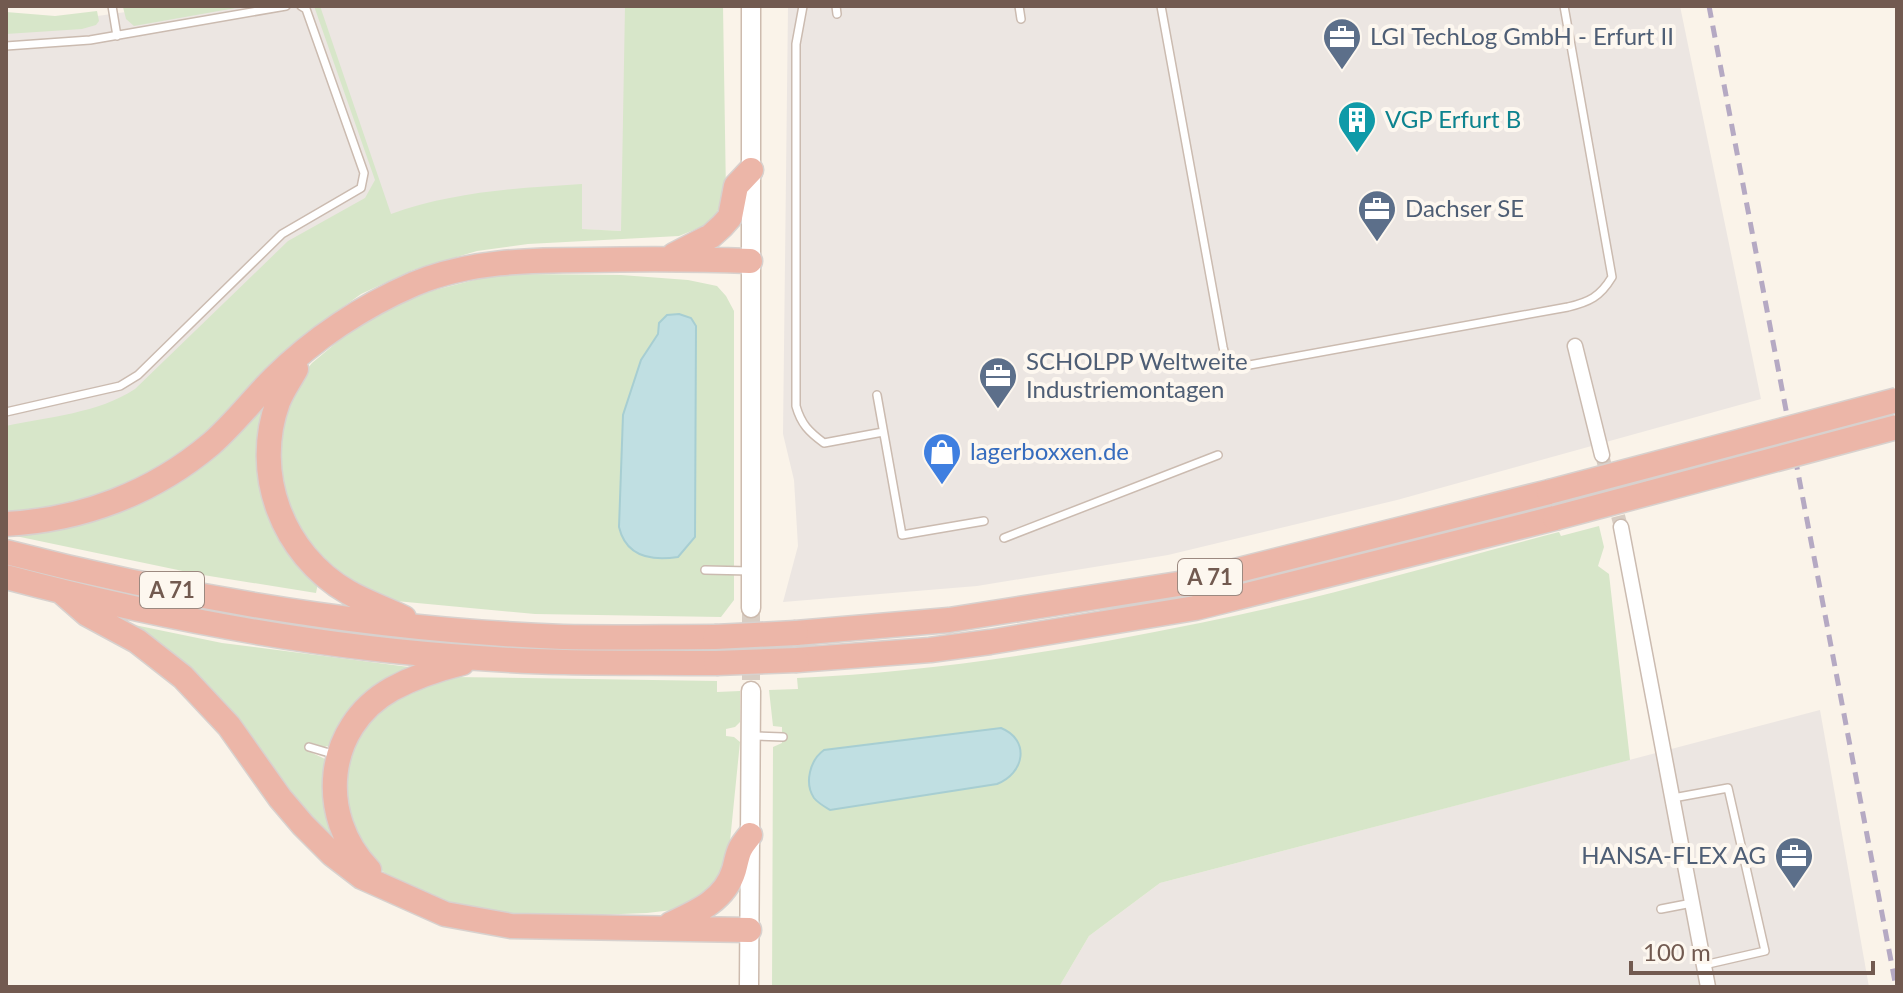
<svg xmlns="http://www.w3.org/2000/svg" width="1903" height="993" font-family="Lato,sans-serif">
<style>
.industrial{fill:#ece6e2}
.green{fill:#d7e6c9}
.water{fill:#c0dfe2;stroke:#a7ced2;stroke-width:2}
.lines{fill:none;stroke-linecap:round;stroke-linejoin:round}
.minor-tunnel{stroke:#d8cdc3;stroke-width:14;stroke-dasharray:14 7;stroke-linecap:butt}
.secondary-tunnel{stroke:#d8cdc3;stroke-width:18;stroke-dasharray:18 9;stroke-linecap:butt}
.service-casing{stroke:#cbbbb0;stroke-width:10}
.minor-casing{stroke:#cbbbb0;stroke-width:17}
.secondary-casing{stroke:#cdbbae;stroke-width:21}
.motorway-casing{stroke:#d8d1ce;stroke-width:27}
.service{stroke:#fff;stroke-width:7}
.minor{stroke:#fff;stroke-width:14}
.secondary{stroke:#fff;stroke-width:18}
.motorway{stroke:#ecb6a8;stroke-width:24}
.rail{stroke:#b5a9c3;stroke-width:5;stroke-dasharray:12 8;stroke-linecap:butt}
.motorway-bridge-casing{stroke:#d8d1ce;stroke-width:27;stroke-linecap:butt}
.motorway-bridge{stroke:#ecb6a8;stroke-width:24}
.labels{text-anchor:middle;stroke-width:8;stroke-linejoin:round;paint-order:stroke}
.shield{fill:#fdf7ef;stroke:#9c8980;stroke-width:2}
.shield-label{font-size:22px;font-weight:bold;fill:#725a50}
.service-label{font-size:24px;fill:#4e5e75;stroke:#fdf7ef;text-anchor:start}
.culture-label{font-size:24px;fill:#0d838f;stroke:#fdf7ef;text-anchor:start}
.shop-label{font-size:24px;fill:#366cbe;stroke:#fdf7ef;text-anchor:start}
</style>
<rect width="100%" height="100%" fill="#faf3e9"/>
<!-- industrial -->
<path class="industrial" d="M168,6H717L622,231L576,229L407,261L6,493V17L55,22Z
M788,6H1680L1761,399L1397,500L1168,555L977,586L783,602L798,546L794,480L783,434Z
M1820,710L1869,987H1059L1089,936L1160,883Z"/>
<!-- green -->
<path class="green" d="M247,6L134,26L126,19L123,7Z
M314,6H320L391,214C452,192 517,188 582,184V229L621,231L625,6H723L726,195L711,223L679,236L528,244L477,251L413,270L361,294L308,332L213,430L149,477L77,504L6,515V426C48,417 99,413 135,389L288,241L365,198L375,180Z
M97,11L99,21L96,25L82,29L6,34V12L55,16Z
M517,274L621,275L688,280L717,286L726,296L734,311V600L721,617L535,614L396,601L374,595L312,554L279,489L280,424L298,380L312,363L348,333L382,312L431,291L486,277Z
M269,396L259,445L318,583L316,593L197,574L6,534L86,521Z
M1599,526L1604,547L1598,566L1609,574L1630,760L1160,883L1089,936L1059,987H772L773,747L782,743V727L773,726L769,690L798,689L797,678C932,672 1068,650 1200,623C1321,599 1440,563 1559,532L1561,536Z
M120,622L222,643L409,667L410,671L332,745L324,747L309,742L306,750L325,759L327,765L343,850Z
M453,677L717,681V692L740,691V722L735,727L726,729V736L734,737L740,742L728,861L712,891L681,909L647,913L543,917L482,912L426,896L389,877L369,858L342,802L350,742L384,702Z"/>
<!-- water -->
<path class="water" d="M679,314L691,318L696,326L695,537L678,557C652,561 626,557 619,527L623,415L641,360L658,334L659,323L667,315Z
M1001,728C1031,740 1024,774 997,784L830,810C825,807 818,803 814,798C804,783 810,760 824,750Z"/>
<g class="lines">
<!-- minor-tunnel -->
<path class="minor-tunnel" d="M1602,455L1621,527"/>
<!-- secondary-tunnel -->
<path class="secondary-tunnel" d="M751,608V691"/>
<defs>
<path id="service" d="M112,6L117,36
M803,6L796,44V406C801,424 809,432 824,443L883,432
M836,6L837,14
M1019,6L1021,19
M1161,6L1223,347L1226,359L1233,368L1568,307C1589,302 1600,297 1612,277L1564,6
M6,46L90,40L286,6
M877,395L902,535L984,521
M6,412L120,386L138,375L282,234L361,188L364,173L306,9L301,6
M1004,538L1218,455
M705,570L750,571
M753,736L783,737
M309,747L336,755
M1673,798L1728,788L1765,951L1704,965
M1661,909L1692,903"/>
<path id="minor" d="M1575,346L1602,455
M1621,527L1708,987"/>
<path id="secondary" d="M751,608V6
M749,987L751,691"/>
<path id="motorway" d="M674,255L711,236L722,226L730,217L736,186L751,170
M296,369C290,380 282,391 278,402C252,473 282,554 348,592C365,602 386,609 404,618
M6,524C82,520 153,493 211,444C234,424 252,400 274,378C313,339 363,306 414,284C469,261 528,260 587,260C642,259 696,259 750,261
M6,552C188,599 375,630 563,637C614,638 664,637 715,637
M6,577C160,618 319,648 479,658C557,664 637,662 716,663
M63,593L87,614L137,641L183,677L229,726L280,798L303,825L332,854L362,877L445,914L511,926L749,930
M796,633L949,620L1191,582L1549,492
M797,660L930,650L990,642L1195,608L1555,518
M369,870C317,816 324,727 392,689C414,677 438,669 462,663
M671,924C697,912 725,900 734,870C739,851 737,851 750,835"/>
</defs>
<!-- service casing -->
<use href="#service" class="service-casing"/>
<!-- minor casing -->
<use href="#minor" class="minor-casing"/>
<!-- secondary casing -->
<use href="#secondary" class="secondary-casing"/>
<!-- motorway casing -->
<use href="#motorway" class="motorway-casing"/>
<!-- service -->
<use href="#service" class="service"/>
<!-- minor -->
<use href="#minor" class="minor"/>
<!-- secondary -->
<use href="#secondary" class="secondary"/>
<!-- motorway -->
<use href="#motorway" class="motorway"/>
<!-- rail -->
<path class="rail" d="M1709,6L1896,987"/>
<defs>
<path id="motorway-bridge" d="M1549,492L1897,400
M1555,518L1897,427
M715,637L796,633
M716,663L797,660"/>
</defs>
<!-- motorway-bridge casing -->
<use href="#motorway-bridge" class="motorway-bridge-casing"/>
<!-- motorway-bridge -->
<use href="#motorway-bridge" class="motorway-bridge"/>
</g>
<!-- icons -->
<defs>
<symbol id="office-pin" viewBox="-11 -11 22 30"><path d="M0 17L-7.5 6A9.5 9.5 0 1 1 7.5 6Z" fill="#5c6f8a" stroke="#fdf7ef"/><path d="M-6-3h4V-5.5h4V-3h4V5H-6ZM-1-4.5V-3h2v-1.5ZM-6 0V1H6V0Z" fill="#fff"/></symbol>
<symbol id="building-pin" viewBox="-11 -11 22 30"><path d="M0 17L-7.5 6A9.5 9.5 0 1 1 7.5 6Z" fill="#0f9aa8" stroke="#fdf7ef"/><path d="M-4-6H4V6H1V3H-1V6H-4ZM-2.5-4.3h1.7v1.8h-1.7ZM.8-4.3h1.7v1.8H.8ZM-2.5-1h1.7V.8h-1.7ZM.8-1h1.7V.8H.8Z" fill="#fff"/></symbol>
<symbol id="shop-pin" viewBox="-11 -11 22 30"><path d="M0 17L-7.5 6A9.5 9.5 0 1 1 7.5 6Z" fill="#3f7fe0" stroke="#fdf7ef"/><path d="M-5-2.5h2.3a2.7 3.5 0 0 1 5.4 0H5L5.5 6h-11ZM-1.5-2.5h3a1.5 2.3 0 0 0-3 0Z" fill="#fff"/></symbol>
</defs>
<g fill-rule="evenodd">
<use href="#office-pin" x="1320" y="15" width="44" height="60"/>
<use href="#building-pin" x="1335" y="98" width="44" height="60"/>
<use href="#office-pin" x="1355" y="187" width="44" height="60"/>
<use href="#office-pin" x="976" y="354" width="44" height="60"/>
<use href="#shop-pin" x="920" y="430" width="44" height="60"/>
<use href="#office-pin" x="1772" y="834" width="44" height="60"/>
</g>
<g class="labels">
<!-- shield labels -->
<g class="shield">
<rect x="1178" y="559" width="64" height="36" rx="6"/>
<rect x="140" y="572" width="64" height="36" rx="6"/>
</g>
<g class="shield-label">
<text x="1210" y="585">A 71</text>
<text x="172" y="598">A 71</text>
</g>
<!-- service labels -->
<g class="service-label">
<text x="1370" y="45">LGI TechLog GmbH - Erfurt II</text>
<text x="1405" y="217">Dachser SE</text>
<text x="1026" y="370">SCHOLPP Weltweite<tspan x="1026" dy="28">Industriemontagen</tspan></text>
<text x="1766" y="864" text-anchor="end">HANSA-FLEX AG</text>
</g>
<!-- culture labels -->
<g class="culture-label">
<text x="1385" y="128">VGP Erfurt B</text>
</g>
<!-- shop labels -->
<g class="shop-label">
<text x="970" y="460">lagerboxxen.de</text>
</g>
</g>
<!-- border -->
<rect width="1903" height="993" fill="none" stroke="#725a50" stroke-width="16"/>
<!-- scale -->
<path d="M1631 961v12h242v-12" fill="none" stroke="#725a50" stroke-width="4"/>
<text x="1643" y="961" font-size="24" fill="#725a50" stroke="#fdf7ef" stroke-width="6" paint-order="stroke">100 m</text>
</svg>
